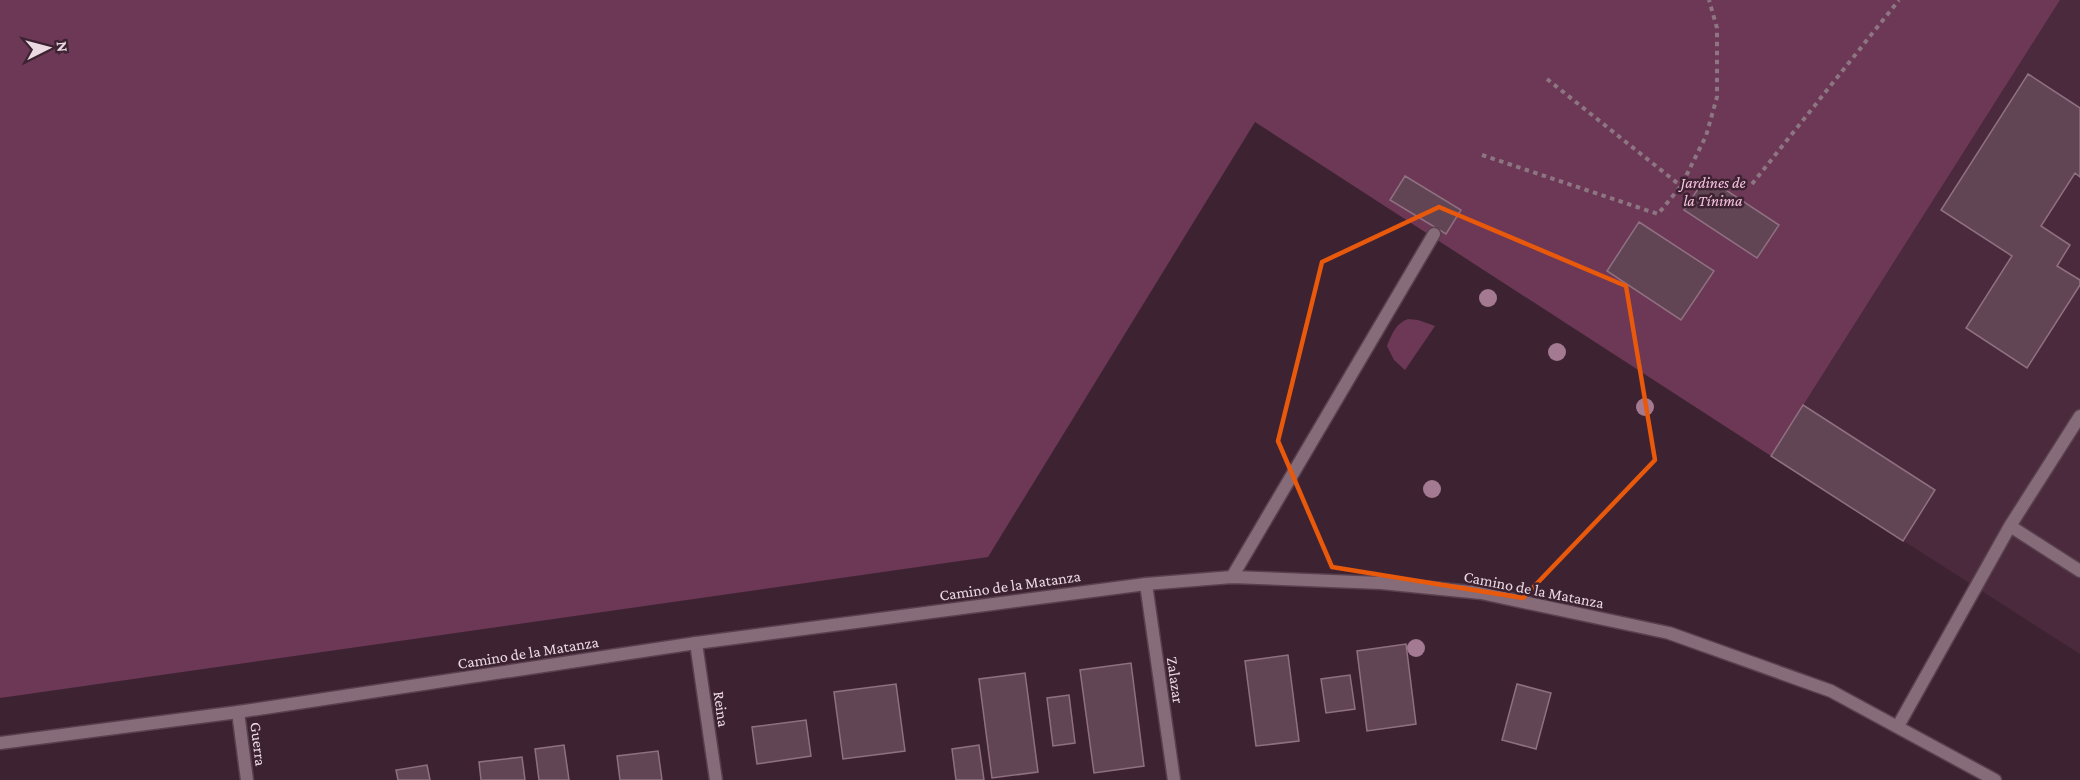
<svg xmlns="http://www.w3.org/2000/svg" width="2080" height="780" font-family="'Crimson Pro',serif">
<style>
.built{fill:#4b2a3d}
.green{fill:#6c3856}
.building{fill:#624555;stroke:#8f7081;stroke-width:1.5}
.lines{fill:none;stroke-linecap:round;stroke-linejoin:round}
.service-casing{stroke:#59404e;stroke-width:15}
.minor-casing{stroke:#59404e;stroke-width:15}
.tertiary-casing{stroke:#59404e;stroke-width:15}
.path{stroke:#8d7682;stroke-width:4;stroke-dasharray:4.5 4.5;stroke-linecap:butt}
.service{stroke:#866b79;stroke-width:12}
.minor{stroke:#866b79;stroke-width:12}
.tertiary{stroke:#866b79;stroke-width:12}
.tree{fill:#a37a91}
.marked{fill:none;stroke:#e8590c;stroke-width:4.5;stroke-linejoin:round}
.labels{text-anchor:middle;stroke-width:5;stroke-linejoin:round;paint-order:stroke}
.park-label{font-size:16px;font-style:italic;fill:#f7c2df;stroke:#3d2332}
.street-label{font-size:16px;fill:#ecdae3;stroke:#3d2332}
</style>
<rect width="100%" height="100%" fill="#3d2332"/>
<!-- built -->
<path class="built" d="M2060,0H2080V654L1771,456Z"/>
<!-- green -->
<path class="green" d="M0,0H2060L1771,456L1255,122L988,557L0,698Z
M1408,319L1418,320L1435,326L1405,370L1394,360L1387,346C1392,334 1395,324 1408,319Z"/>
<!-- building -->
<path class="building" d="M2028,74L2080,108V177L2075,173L2041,226L2070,245L2057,266L2080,280V285L2027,368L1966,328L2012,256L1941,210Z
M1405,176L1461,210L1446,234L1390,200Z
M1706,177L1779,225L1757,258L1684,210Z
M1639,222L1714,271L1681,320L1607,271Z
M1803,405L1935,490L1903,541L1771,456Z
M1406,644L1416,724L1367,731L1357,651Z
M1288,655L1299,741L1256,746L1245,661Z
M1131,663L1144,766L1094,773L1080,670Z
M1025,673L1038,772L992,778L979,679Z
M1350,675L1355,709L1326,713L1321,679Z
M896,684L905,751L843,759L834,692Z
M1517,684L1551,693L1536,749L1502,740Z
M1069,695L1075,743L1053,746L1047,698Z
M806,720L811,756L757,764L752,727Z
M564,745L569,780H539L535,749Z
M979,745L984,780H956L952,749Z
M658,751L662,780H620L617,756Z
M522,757L525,780H481L479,762Z
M427,765L430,780H398L396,770Z"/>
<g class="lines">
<defs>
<path id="service" d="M2080,416L2010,526L2080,571
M1232,577L1434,234
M1898,726L2010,526"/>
<path id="minor" d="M1146,584L1174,780
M696,643L716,780
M238,712L247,780"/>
<path id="tertiary" d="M0,743L238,712L696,643L1146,584L1232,577L1381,583L1481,593L1669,633L1831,691L1995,780"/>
</defs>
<!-- service casing -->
<use href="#service" class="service-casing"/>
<!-- minor casing -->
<use href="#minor" class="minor-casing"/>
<!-- tertiary casing -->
<use href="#tertiary" class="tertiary-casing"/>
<!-- path -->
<path class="path" d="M1547,79L1681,186
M1482,155L1658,214L1681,186L1706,136L1717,97V28L1709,0
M1752,184L1899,0"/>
<!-- service -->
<use href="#service" class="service"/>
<!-- minor -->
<use href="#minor" class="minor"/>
<!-- tertiary -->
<use href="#tertiary" class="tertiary"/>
</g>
<!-- trees -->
<g class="tree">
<circle cx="1488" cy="298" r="9"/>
<circle cx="1557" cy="352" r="9"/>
<circle cx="1645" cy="407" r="9"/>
<circle cx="1432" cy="489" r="9"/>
<circle cx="1416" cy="648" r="9"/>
</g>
<!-- marked area -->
<path class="marked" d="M1439,207L1626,286L1655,460L1523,598L1332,567L1278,441L1322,262Z"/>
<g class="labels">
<!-- park labels -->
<g class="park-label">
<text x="1713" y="188">Jardines de<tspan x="1713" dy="18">la Tínima</tspan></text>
</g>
<!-- street labels -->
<g class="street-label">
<text transform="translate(1010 585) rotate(-8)" y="6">Camino de la Matanza</text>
<text transform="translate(1534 589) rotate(11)" y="6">Camino de la Matanza</text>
<text transform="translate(528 652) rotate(-9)" y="6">Camino de la Matanza</text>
<text transform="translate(1176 680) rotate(82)" y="6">Zalazar</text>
<text transform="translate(722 709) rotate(82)" y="6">Reina</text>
<text transform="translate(259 744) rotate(83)" y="6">Guerra</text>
</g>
</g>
<!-- north arrow -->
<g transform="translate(48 48) rotate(84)" stroke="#3d2332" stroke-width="4.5" paint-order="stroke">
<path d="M0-4.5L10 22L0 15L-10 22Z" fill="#ecdae3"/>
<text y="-9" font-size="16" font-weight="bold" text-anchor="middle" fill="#ecdae3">N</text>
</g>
</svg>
